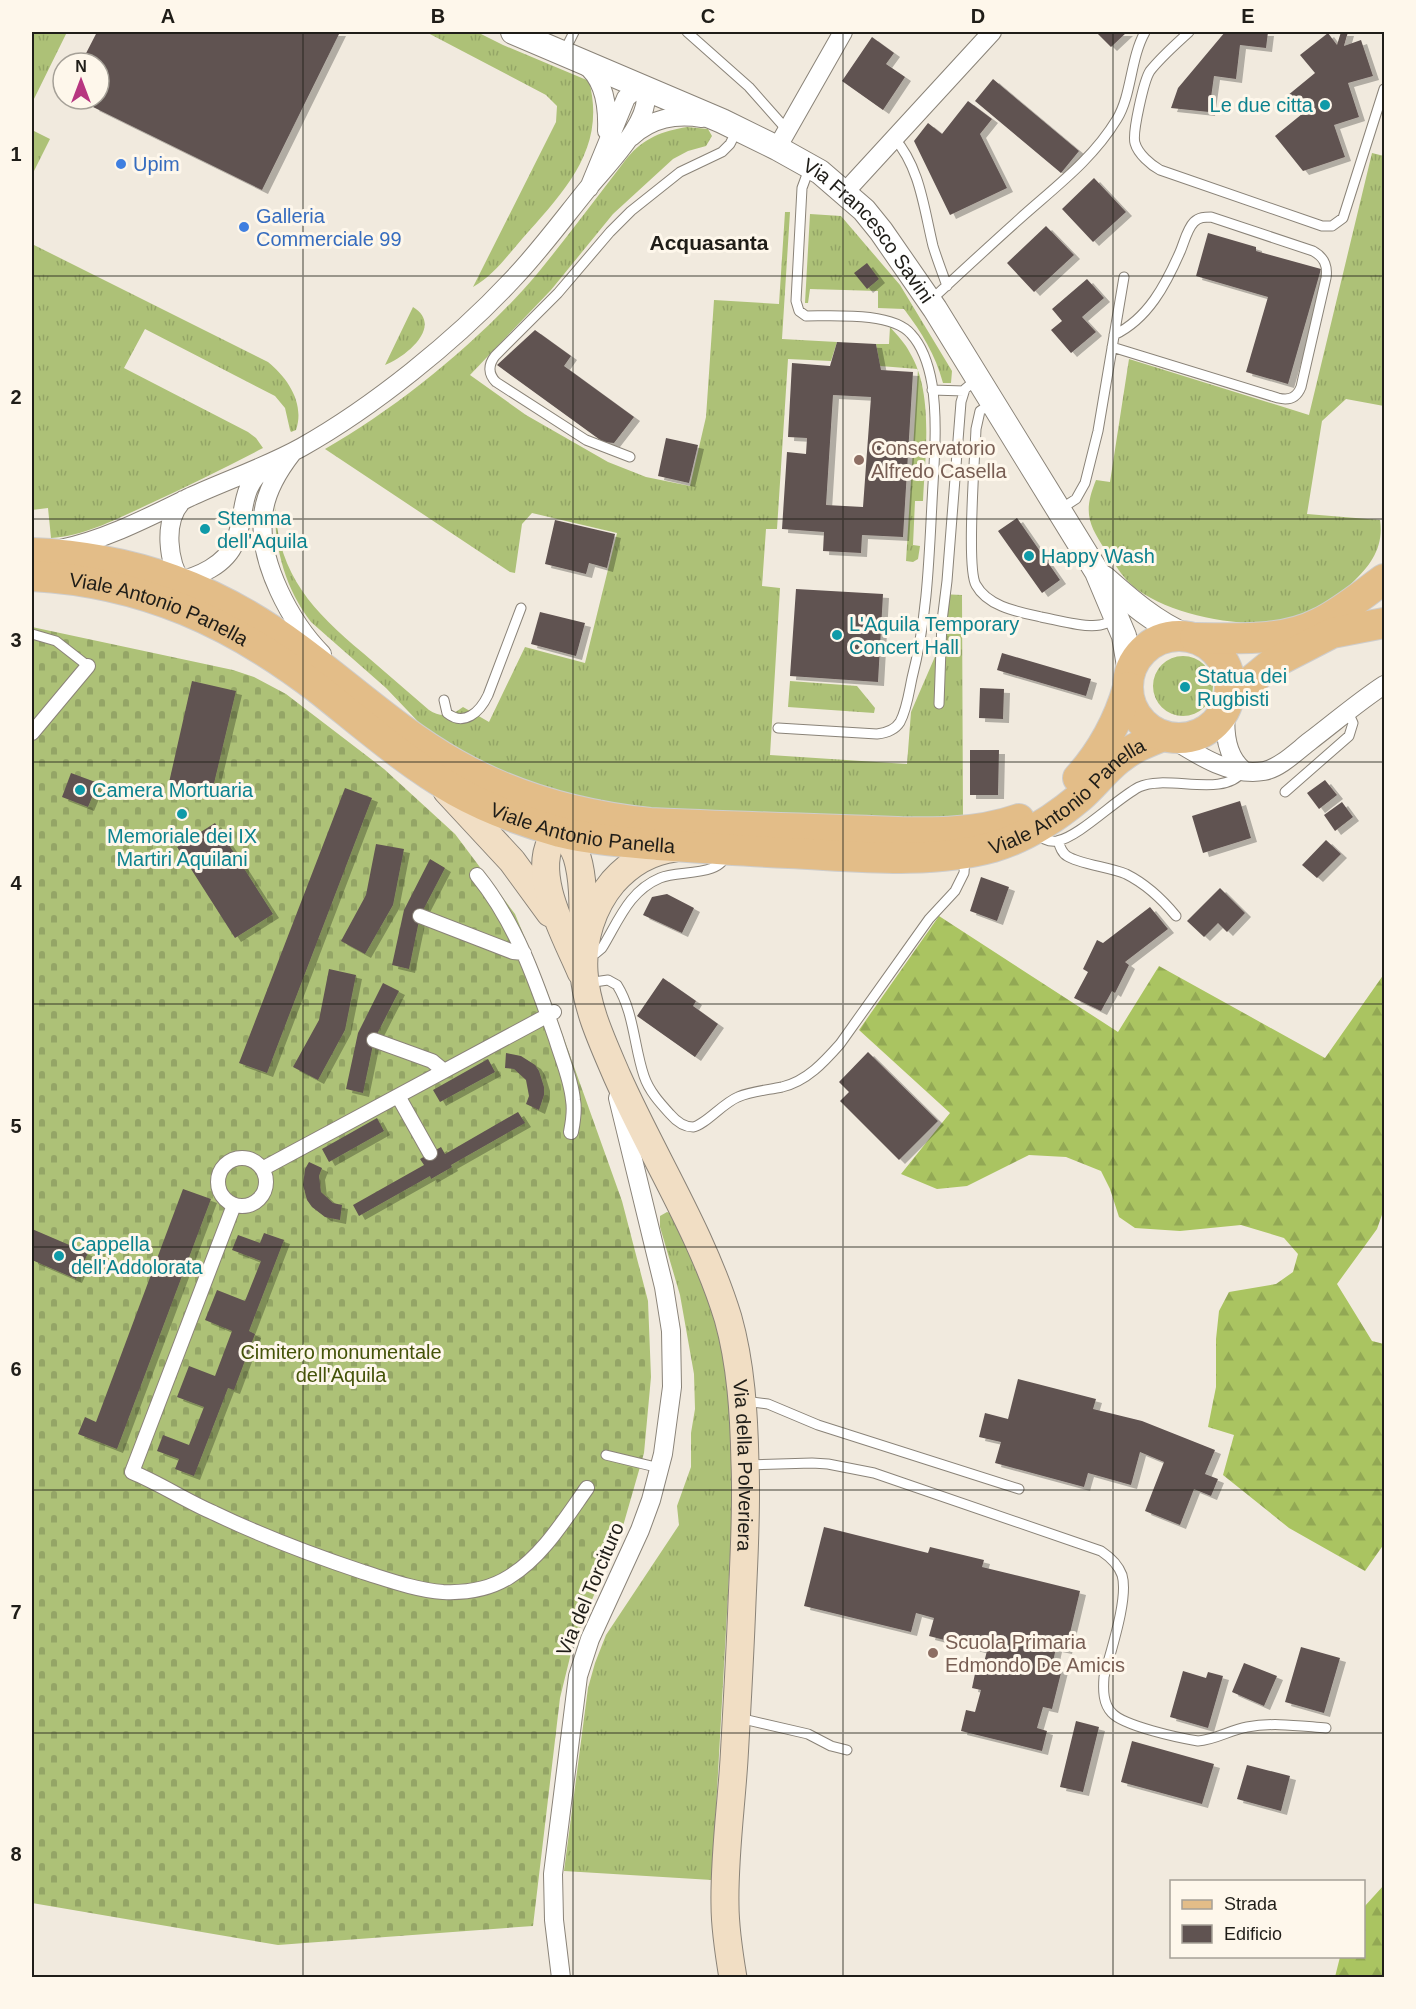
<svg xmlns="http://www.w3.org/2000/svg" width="1416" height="2009" font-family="Arial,sans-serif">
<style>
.grass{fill:url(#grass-tufts)}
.forest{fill:url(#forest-firs)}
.cemetery{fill:url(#cemetery-stones)}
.building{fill:#605351;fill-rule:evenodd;filter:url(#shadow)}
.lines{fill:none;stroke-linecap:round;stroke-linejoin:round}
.service-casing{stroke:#8a8378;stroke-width:11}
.pedestrian-casing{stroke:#8a8378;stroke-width:16}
.minor-casing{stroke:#8a8378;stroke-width:20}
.tertiary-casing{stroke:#8a8378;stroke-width:26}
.secondary-casing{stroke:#8a8378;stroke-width:29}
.primary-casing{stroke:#cecdcc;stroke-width:32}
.service{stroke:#fff;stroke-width:9}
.pedestrian{stroke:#fff;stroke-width:14}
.minor{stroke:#fff;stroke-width:18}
.tertiary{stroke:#fff;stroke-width:24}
.secondary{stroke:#f1dec4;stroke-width:27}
.primary{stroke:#e3bd88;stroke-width:30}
.grid{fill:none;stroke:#1f1d18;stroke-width:1.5;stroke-opacity:0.55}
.culture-dot{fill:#0f9aa8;stroke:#fef7eb;stroke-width:2}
.shop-dot{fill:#3f7fe0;stroke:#fef7eb;stroke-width:2}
.education-dot{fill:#8d6e63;stroke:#fef7eb;stroke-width:2}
.labels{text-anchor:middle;stroke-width:6;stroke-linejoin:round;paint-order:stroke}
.culture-label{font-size:20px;fill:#0d838f;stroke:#fef7eb;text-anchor:start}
.shop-label{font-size:20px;fill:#366cbe;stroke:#fef7eb;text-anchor:start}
.street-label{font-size:20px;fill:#1f1d18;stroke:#fef7eb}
.education-label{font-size:20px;fill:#785e54;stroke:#fef7eb;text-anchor:start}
.park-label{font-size:20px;fill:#445308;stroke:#fef7eb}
.neighbourhood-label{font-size:21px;font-weight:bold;fill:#1f1d18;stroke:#fef7eb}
.neatline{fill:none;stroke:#1f1d18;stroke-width:2}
.grid-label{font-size:20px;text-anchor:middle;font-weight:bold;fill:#1f1d18}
</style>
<defs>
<pattern id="grass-tufts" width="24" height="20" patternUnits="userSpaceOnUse" patternTransform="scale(1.5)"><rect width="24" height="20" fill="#adc177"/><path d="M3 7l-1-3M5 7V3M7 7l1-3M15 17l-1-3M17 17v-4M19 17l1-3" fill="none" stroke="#94a566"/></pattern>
<pattern id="forest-firs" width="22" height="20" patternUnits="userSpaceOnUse" patternTransform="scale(1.5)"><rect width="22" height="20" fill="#aac461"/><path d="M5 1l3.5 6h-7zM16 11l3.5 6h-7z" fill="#92a854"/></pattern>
<pattern id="cemetery-stones" width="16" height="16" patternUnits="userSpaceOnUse" patternTransform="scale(1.5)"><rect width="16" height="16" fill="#adc177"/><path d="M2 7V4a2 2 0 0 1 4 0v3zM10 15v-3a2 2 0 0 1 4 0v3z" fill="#94a566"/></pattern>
<filter id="shadow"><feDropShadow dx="6" dy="4" stdDeviation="0" flood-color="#0004"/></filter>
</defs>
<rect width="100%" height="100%" fill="#f1eade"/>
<!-- grass -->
<path class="grass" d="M32,32H67L32,103Z
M426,32H477L503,45L589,81C607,149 564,191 522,239C507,256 493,276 473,287L556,122L557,106L546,95Z
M687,127L708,129L712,136L706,146L688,151L673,159L613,214L551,290L470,375L526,415L608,462L646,477L690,486L706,417L714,300L779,304L785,212H790L782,339L837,342L831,361L788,359L777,529H766L762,586L780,588L770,755L907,764L911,712L937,652L940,594L962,595L963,820L628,810L517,783L428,732L386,688L311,622C285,588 274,547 275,505C278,575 312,610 363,653C385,672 407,691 429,710C441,718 451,716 463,707L489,722L525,647L585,663L617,533L532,513L522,524L515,573L510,572L325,449C399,407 482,339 537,274C568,236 597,197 627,158C644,138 662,131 687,127Z
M32,130L50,139L32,175Z
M1372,153L1384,156V406L1346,399L1322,421L1307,514L1380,520C1384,547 1371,565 1352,583C1340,595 1323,607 1308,614C1264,635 1170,617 1134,587C1122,577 1115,564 1106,551C1088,524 1083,512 1096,480L1110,482L1129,359L1309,415Z
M810,214L841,216L900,285L952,371L951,383H943C935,354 922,333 904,309L878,308V291L810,289L808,303H805Z
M32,244L268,362C288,378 305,404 296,430L291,432L290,430L285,408L275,396L145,329L124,368L248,432L256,438L263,448C225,468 186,487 147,505C117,519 84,536 51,538L48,508L32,510Z
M413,307C444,326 406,357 385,365Z
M890,327C897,335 905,343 910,353C934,393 925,456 923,501H915L913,545L920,546L918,559L913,562L906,561L918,369L880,366L876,344H889Z
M1153 686a30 30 0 1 1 60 0a30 30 0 1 1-60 0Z
M790,681L857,686L875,708L874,713L788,707Z
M667,1212L670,1213C689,1250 708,1289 718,1331C739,1423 732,1518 727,1612C722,1701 717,1791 712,1880L564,1871L588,1688L595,1663L606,1635L679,1525L677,1506L691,1467V1433L695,1409L694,1374L680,1295L660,1227V1216Z"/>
<!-- forest -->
<path class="forest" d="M939,916L1118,1032L1159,966L1325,1058L1384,974V1209L1377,1229L1337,1284L1372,1341L1384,1344V1544L1365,1571L1289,1528L1223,1475L1234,1435L1208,1427L1216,1387V1339L1219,1311L1229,1292L1276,1284L1293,1272L1298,1254L1284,1238L1241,1225L1180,1231L1135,1228L1119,1217L1110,1189L1101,1171L1066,1157L1029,1155L967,1186L937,1189L901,1174L950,1113L859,1030Z
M1384,1885V1977H1335L1340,1957L1364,1956V1907Z"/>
<!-- cemetery -->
<path class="cemetery" d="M32,627L233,670L254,677L286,694L384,769L455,834L515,914L547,991L622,1201L648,1301L651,1377L644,1453L623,1526L573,1645L560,1698L533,1926L278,1945L32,1903Z"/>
<!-- building -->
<path class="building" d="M97,32H340L262,190L93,107L97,99H99V95L106,80L99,76V63H81Z
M1096,32H1127L1111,47Z
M1225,32H1268L1266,48L1240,45L1236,79L1214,76L1209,112L1171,108L1178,88Z
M1341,32H1348L1344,46L1361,40L1373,76L1348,83L1359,117L1334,125L1345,157L1303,171L1275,136L1302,114L1287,96L1315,73L1300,55L1328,33L1337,45Z
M872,37L894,53L886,64L905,77L883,110L842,81Z
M993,79L1079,151L1061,173L975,101Z
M968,101L992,119L980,134L1007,188L950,215L914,141L928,123L942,134Z
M1094,178L1126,212L1093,242L1062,209Z
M1046,226L1074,255L1034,292L1007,263Z
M1208,233L1256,247V251L1321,269L1288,384L1246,372L1268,297L1196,276Z
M867,263L879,279L867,289L854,273Z
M1087,279L1104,298L1082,317L1096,332L1071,353L1051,330L1062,321L1052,309Z
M535,330L571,356L564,366L634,417L614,443L603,442L497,365Z
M837,342L876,344L881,370L913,372L903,537L862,535L861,553L823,551L824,532L782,529L787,452L806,454L807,438L788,437L792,363L830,366ZM833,395L871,397L863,507L826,505Z
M666,438L698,445L689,483L658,476Z
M1017,518L1060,580L1042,593L998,531Z
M555,520L615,534L607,568L589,563L586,574L545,564Z
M796,589L883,594L878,682L790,676Z
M540,612L585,623L576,656L531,644Z
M1002,653L1091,679L1086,696L997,670Z
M192,681L236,691L211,796L168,787Z
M980,688L1004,689L1003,719L979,718Z
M970,750H999L998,795H970Z
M71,773L98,783L88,807L62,797Z
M1325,780L1337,795L1319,809L1307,793Z
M345,788L372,798L267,1073L239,1063Z
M1240,801L1251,838L1203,853L1192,816Z
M1342,802L1353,817L1335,831L1324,815Z
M215,823L273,914L235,938L177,847Z
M1326,840L1341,854L1317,878L1302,865Z
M376,844L404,849L393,905L365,954L341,941L366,895Z
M430,859L445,868L420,916L409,969L392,965L404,910Z
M981,877L1009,887L997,921L970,911Z
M1220,888L1245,913L1227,932L1218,923L1204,937L1187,921Z
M667,894L694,908L682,933L643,915L652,897Z
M1150,907L1168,929L1125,962L1129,965L1115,993L1112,991L1101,1011L1074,998L1088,972L1083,969L1097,940L1103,943Z
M329,969L356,975L345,1030L318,1080L293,1067L319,1020Z
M663,978L696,1001L693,1006L718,1024L695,1057L637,1016Z
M383,983L399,991L374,1040L363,1093L346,1089L358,1033Z
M868,1052L938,1121L899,1160L840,1101L849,1092L839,1082Z
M506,1053L521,1056L535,1065L539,1071L544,1087V1095L539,1110L526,1104L529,1096L526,1080L514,1069L505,1068Z
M488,1059L495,1072L440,1102L433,1090Z
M518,1112L525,1123L451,1165L452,1167L431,1179L430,1176L359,1216L353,1205L424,1165L420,1159L441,1147L445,1154Z
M377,1118L384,1131L329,1162L322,1149Z
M309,1162L322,1168L319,1176L321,1192L333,1203L342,1205L340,1220L325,1217L312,1207L307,1200L303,1185L305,1169Z
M183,1189L211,1199L117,1449L78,1434L85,1417L96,1422Z
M32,1229L88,1253L76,1279L32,1260Z
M264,1233L284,1240L249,1331L255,1334L234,1390L228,1388L194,1476L175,1469L179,1459L157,1451L163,1435L189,1445L204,1407L177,1397L189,1366L215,1376L232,1331L205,1320L217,1290L245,1301L261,1261L232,1250L238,1235L260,1243Z
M1018,1379L1096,1399L1093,1409L1142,1421L1215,1450L1205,1474L1218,1479L1211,1496L1194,1489L1180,1525L1145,1511L1164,1462L1140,1452L1131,1485L1088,1473L1084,1487L995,1463L1001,1442L979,1437L985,1413L1008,1419Z
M824,1527L928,1553L930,1547L984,1560L982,1567L1080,1591L1066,1650L1056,1648L1052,1666L1062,1669L1052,1709L1043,1707L1037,1728L1047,1731L1042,1751L961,1731L966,1710L975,1712L981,1690L972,1688L976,1669L982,1670L987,1651L929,1636L934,1618L916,1613L911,1632L804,1606Z
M1301,1647L1340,1658L1324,1713L1285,1702Z
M1244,1663L1277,1676L1264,1706L1232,1692Z
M1183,1671L1206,1678L1208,1672L1223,1676L1208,1728L1170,1717Z
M1076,1721L1099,1727L1083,1792L1060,1787Z
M1132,1741L1214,1764L1202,1804L1121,1782Z
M1247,1765L1290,1776L1281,1811L1237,1799Z"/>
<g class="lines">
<defs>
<path id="service" d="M687,32L749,87L787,130
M1189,32C1176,44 1161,57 1150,71C1144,80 1132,133 1135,143C1138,154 1151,165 1160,170L1322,226H1332L1343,218L1384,89
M563,54L574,32
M894,138C920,167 924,209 933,246C937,259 942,272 947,286
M930,301C958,275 986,249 1015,223C1051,190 1091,162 1117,119C1132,94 1130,59 1145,32
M1112,347L1278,398C1290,401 1297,397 1301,387L1326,278C1328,265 1324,257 1313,251L1211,217C1205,217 1199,217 1194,222C1187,229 1184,243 1180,252C1166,284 1148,319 1114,335
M932,390L964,391
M991,404L980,411L976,429C975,456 966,568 976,585C988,607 1019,612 1041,617C1057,620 1084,628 1100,625C1106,624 1112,621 1117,619
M630,457L586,440L496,382C488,374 488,365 495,356L558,293L610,232L631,211L680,172L722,152L730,144L737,130
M1059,510L1076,499L1085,483L1098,431L1124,277
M32,634L56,641L88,666
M444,700L447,713C464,727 480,712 488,695L521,608
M939,704L942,621L947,581L961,402L965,389L976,380
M778,728L877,734C886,733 895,730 900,722C907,709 909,692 912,678C927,620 929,561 932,502C934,463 938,422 932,384C929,367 923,347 911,334C892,312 835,316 806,316L799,311L796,301L802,188L809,169
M1285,792L1349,736L1353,723L1348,712
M1036,833C1042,839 1049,842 1057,841C1079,837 1116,799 1139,787C1166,774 1224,798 1242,772
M1058,841C1060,847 1062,853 1067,856C1079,864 1109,867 1126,874C1146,884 1162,899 1176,916
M589,956L596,953L602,948C619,920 629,891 660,878C679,870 722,877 726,853
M587,983L608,980L617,985C634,1012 634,1047 644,1076C649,1091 660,1103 670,1114C676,1121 683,1127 693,1127C705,1125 723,1103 738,1097C752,1091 768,1090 782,1087C807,1081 824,1062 840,1044L929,919L955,891L964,873L965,857
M744,1401L768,1404L818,1425L1019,1489
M606,1455L660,1468
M748,1465L812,1463L828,1464L874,1473L1101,1551C1110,1557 1118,1564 1122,1575C1129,1598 1110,1653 1104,1677C1103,1690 1103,1704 1112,1713C1124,1726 1179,1738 1198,1741C1215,1740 1230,1730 1247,1727C1273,1722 1300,1726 1326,1728
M739,1718L808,1734L831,1746L847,1750"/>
<path id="pedestrian" d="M32,733L88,666
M477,875C516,923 536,981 556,1039C562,1059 571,1079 573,1100C575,1111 573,1122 571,1132
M420,916L513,952L524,953
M374,1040L432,1061L444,1071
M398,1096L430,1153
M218 1182a24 24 0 1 1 48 0a24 24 0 1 1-48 0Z
M262,1169L554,1012
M234,1205L132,1472C161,1484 186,1501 214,1513C262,1536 312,1555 363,1572C389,1580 416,1590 443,1592C465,1593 490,1589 509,1577C542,1557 565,1519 587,1488"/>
<path id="minor" d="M584,64C605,79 608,107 607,131
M631,137C652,118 675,114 702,118
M777,148L843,32
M845,192L992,32
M292,453C278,471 265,493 263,516C258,562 291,623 322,654
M60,549C105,540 149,517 190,497C227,480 266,467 302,447C373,407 455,341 511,281C539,252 563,219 589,187C606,166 656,117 644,88L634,91L626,98L589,188
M175,582C198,577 226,565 235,542C247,513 238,488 266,467
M183,585C168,563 162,521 183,500
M1226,709C1224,730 1225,755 1243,770
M1169,737C1196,754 1230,777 1264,771C1280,768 1297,751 1310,741C1335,722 1358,702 1384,685
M561,1978L554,1920L553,1874L578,1676L590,1639L640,1530L651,1500L663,1454L672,1387L671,1331L664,1287L618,1098"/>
<g id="tertiary">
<path id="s1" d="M513,32L722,121L777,148L820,172L864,210L881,231L935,309L1097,572L1124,636L1130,672"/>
<path d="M1104,578C1129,600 1155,623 1186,636"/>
</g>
<g id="secondary">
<path d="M447,791L512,861L550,913"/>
<path d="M552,821C561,832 573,843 577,857C584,880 583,909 583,934"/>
<path d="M580,827L554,836C529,873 566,936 581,972"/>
<path id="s2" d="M675,848C650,851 630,863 613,882C592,907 582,940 584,972C586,1008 603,1043 617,1076C653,1157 702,1233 728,1318C741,1364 744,1415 745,1463C747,1509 744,1556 742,1602C740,1655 737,1707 734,1760C731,1808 724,1857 725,1905C725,1929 729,1954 733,1978"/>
</g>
<g id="primary">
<path d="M32,553C132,557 217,588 297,648C350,687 398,732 455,764C515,798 582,816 650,823C714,826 778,828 842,830C900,831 963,839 1019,819"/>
<path id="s3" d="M32,576C144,582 233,623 321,691C365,726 407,763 456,791C488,809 524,822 560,832C592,840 626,842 658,845C702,848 745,851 789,853C855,856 928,865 993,847C1024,838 1055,818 1079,798C1093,786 1105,770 1119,759C1132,748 1148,742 1163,736"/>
<circle cx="1179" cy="687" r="51"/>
<path d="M1195,638C1236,638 1282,642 1319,623C1342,612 1363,594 1384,579"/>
<path d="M1230,698L1270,665L1332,633L1384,623"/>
<path d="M1078,778C1101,753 1119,720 1128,687"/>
</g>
</defs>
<!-- service casing -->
<use href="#service" class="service-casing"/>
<!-- pedestrian casing -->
<use href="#pedestrian" class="pedestrian-casing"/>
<!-- minor casing -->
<use href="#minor" class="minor-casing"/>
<!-- tertiary casing -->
<use href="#tertiary" class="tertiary-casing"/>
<!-- secondary casing -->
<use href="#secondary" class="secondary-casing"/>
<!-- primary casing -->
<use href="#primary" class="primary-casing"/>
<!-- service -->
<use href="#service" class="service"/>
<!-- pedestrian -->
<use href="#pedestrian" class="pedestrian"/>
<!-- minor -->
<use href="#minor" class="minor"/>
<!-- tertiary -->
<use href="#tertiary" class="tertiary"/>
<!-- secondary -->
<use href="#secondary" class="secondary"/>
<!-- primary -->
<use href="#primary" class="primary"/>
</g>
<!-- grid -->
<path class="grid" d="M303,32V1978M573,32V1978M843,32V1978M1113,32V1978M32,276H1384M32,519H1384M32,762H1384M32,1004H1384M32,1247H1384M32,1490H1384M32,1733H1384"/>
<!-- markers -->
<g class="culture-dot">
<circle cx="1325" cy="105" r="6"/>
<circle cx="205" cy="529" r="6"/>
<circle cx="1029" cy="556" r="6"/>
<circle cx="837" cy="635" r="6"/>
<circle cx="1185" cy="687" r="6"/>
<circle cx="80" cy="790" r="6"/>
<circle cx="182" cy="814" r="6"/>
<circle cx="59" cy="1256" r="6"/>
</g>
<g class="shop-dot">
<circle cx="121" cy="164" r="6"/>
<circle cx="244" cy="227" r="6"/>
</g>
<g class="education-dot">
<circle cx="859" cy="460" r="6"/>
<circle cx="933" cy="1653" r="6"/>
</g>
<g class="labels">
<!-- culture labels -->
<g class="culture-label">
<text x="1313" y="112" text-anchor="end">Le due citta</text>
<text x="217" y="525">Stemma<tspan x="217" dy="23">dell'Aquila</tspan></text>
<text x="1041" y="563">Happy Wash</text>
<text x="849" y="631">L'Aquila Temporary<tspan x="849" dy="23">Concert Hall</tspan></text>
<text x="1197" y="683">Statua dei<tspan x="1197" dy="23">Rugbisti</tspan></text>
<text x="92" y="797">Camera Mortuaria</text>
<text x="182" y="843" text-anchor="middle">Memoriale dei IX<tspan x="182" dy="23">Martiri Aquilani</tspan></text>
<text x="71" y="1251">Cappella<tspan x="71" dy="23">dell'Addolorata</tspan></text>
</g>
<!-- shop labels -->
<g class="shop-label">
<text x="133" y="171">Upim</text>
<text x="256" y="223">Galleria<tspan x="256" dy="23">Commerciale 99</tspan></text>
</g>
<!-- street labels -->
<g class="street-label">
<text dy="7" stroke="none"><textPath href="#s1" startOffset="414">Via Francesco Savini</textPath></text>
<text dy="7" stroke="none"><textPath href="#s3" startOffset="132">Viale Antonio Panella</textPath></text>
<text dy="7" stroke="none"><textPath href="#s3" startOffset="1122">Viale Antonio Panella</textPath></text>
<text dy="7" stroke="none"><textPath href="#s3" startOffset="618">Viale Antonio Panella</textPath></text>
<text dy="7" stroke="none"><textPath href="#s2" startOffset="694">Via della Polveriera</textPath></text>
<text transform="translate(590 1589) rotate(-67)" y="7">Via del Torcituro</text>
</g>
<!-- education labels -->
<g class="education-label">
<text x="871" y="455">Conservatorio<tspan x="871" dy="23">Alfredo Casella</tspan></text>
<text x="945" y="1649">Scuola Primaria<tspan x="945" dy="23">Edmondo De Amicis</tspan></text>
</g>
<!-- park labels -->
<g class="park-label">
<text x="341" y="1359">Cimitero monumentale<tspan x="341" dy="23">dell'Aquila</tspan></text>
</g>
<!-- neighbourhood labels -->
<g class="neighbourhood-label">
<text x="709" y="250">Acquasanta</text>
</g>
</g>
<!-- border -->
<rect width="1416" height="2009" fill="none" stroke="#fef7eb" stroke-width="66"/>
<!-- legend -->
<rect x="1170" y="1880" width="195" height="78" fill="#fef7eb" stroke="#a5a097" stroke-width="1.5"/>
<rect x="1182" y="1900" width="30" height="9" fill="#e3bd88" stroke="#a5a097" stroke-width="1.5"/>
<text x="1224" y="1910" font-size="18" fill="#1f1d18">Strada</text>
<rect x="1182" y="1925" width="30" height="18" fill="#605351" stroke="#a5a097" stroke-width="1.5"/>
<text x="1224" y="1940" font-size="18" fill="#1f1d18">Edificio</text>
<!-- north arrow -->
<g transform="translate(81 81)"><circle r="28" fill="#fef7eb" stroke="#a5a097" stroke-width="1.5"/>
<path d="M0-4.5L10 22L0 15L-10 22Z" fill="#b73680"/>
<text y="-9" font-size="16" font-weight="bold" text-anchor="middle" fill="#1f1d18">N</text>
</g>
<rect x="33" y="33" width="1350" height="1943" class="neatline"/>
<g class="grid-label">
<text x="168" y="23">A</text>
<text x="438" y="23">B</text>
<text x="708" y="23">C</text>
<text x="978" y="23">D</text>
<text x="1248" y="23">E</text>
<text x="16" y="161">1</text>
<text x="16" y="404">2</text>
<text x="16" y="647">3</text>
<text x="16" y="890">4</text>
<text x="16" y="1133">5</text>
<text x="16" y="1376">6</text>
<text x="16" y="1619">7</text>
<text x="16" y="1861">8</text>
</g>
</svg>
